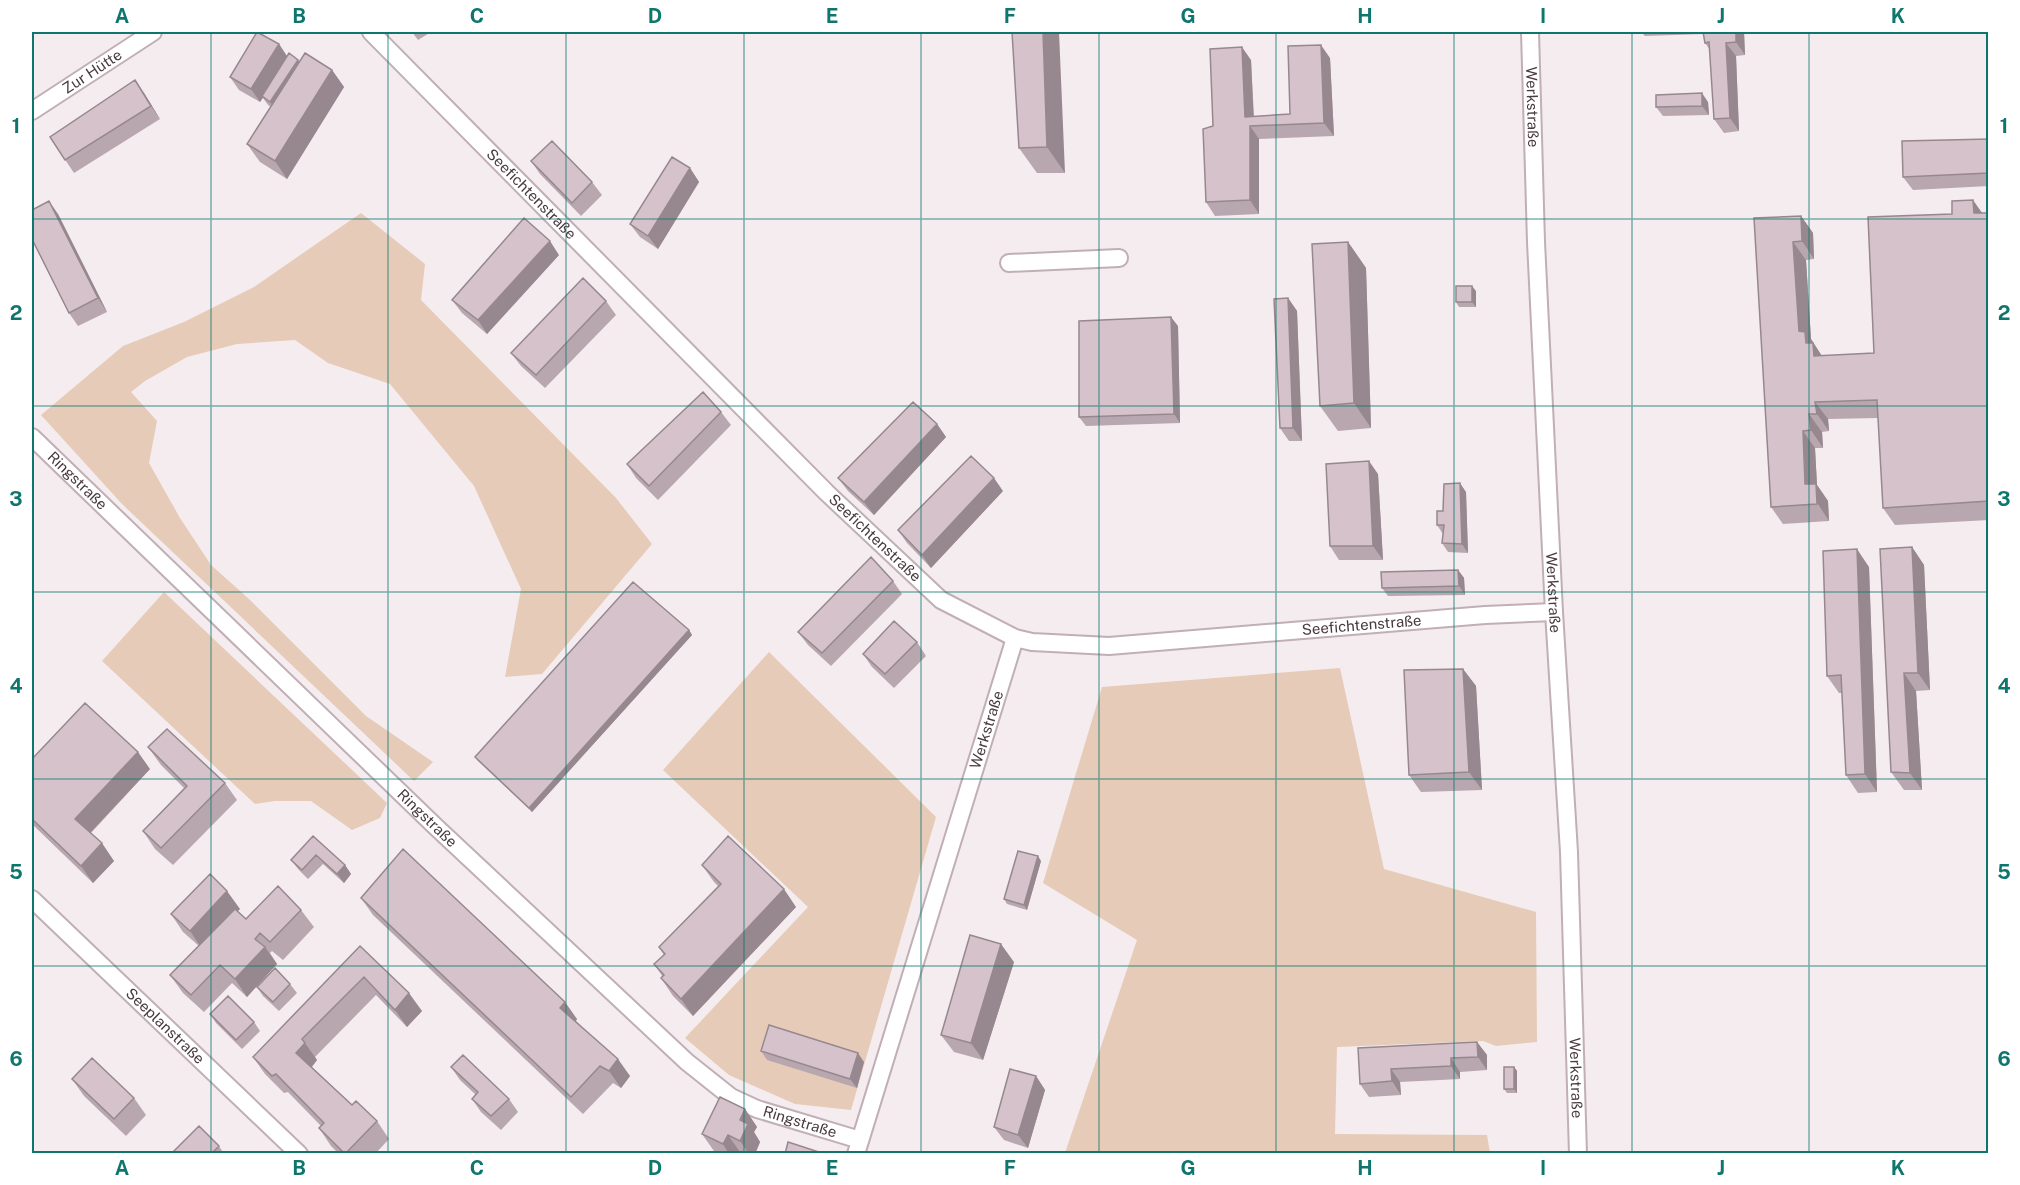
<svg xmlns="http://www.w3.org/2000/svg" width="2020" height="1185" font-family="'Public Sans',sans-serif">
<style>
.green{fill:#e6cbb8}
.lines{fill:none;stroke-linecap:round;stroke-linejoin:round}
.street-casing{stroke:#c0afb6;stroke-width:20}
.street{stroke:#fff;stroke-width:16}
.wall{fill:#b8a7af}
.shaded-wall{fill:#96888e}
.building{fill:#d6c2cb;stroke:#96888e;stroke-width:1.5}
.grid{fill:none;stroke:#0f766e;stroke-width:1.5;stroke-opacity:0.55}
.labels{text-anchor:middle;stroke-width:4.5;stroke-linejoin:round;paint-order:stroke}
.street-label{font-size:15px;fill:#493a40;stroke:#fff}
.neatline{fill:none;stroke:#0f766e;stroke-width:2}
.grid-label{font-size:20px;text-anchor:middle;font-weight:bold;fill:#0f766e}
</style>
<rect width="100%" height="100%" fill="#f5ecef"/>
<!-- green -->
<path class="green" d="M361,213L425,264L421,300L616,498L652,544L542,674L505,677L521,589L474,486L390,384L328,363L295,340L237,344L187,357L145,381L131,392L157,421L149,463L180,518L211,565L249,599L366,716L433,762L414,781L122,504L41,415L123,346L184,322L254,287Z
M164,592L387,803L380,818L352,830L311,801H275L255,804L102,661Z
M769,652L936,817L851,1110L795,1104L729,1075L685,1038L808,907L663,770Z
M1340,668L1384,869L1536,912L1537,1042L1496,1046L1483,1041L1337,1047L1335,1134L1487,1135L1490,1153H1065L1137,940L1043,883L1102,687Z"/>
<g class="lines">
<defs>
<g id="street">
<path id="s1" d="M371,32L827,493L941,600L1015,638L1032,642L1109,646L1485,615L1554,612"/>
<path id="s2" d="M1530,32L1536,242L1554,612L1569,852L1578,1154"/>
<path id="s3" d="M32,111L153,32"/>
<path d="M1009,263L1119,258"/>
<path id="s4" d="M32,437L436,827L687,1062L731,1097L757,1109L860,1140"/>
<path id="s5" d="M32,899L299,1154"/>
<path id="s6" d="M856,1154L1015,638"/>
</g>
</defs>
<!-- street casing -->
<use href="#street" class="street-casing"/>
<!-- street -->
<use href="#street" class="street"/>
</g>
<!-- wall -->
<path class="wall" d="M412,32H431L418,40Z
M1012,32L1065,173H1037L1019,148Z
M1641,32H1744L1745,55L1736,56L1739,131L1724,133L1714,119L1710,50L1705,43L1704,34L1645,36Z
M279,44L287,56L298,60L299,61L332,70L344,87L287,179L260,162L247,144L271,107L268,105L263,98L260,102L239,90L230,77Z
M1330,58L1334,136L1259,139V214L1215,216L1206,202L1213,126L1251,60L1254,117L1290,114Z
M144,93L160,119L74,173L50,137Z
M1708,102L1709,115L1663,116L1656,107Z
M1989,139V186L1913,190L1903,177Z
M531,161L592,182L602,195L581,216L540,174Z
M690,168L699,182L658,249L640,237L630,224Z
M1982,213H1989V520L1895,525L1883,508L1878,418L1828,419L1829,431L1822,432L1823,448H1815L1817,485L1828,501L1829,521L1783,524L1771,507L1754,218L1801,216L1813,233L1814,259L1806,260L1811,339L1822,356L1874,353Z
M58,214L107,312L78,326L69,313Z
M1348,242L1366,268L1371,428L1338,431L1320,406Z
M559,255L487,334L462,313L452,300Z
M1476,291V307H1459L1456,302Z
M1288,298L1297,311L1302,441H1289L1280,428Z
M606,301L616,315L545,388L521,366L511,353Z
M1178,326L1180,423L1086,426L1079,417Z
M721,412L731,425L658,500L636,478L627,464Z
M937,424L946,437L874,515L848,491L838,478Z
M1378,474L1383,560H1339L1330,546Z
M1003,491L931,568L907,543L898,530Z
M1466,492L1468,553L1448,552L1442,543L1443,534L1437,525L1443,511Z
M1912,547L1924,565L1930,690L1916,691L1922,790H1904L1891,772Z
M1869,567L1877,792L1858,793L1846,775L1842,693H1839L1827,676Z
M1458,570L1464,578L1465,595L1388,596L1382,588Z
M893,581L902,594L831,666L808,645L798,632Z
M689,630L692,635L532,812L478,761L475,757Z
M917,642L926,656L894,688L872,667L863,654Z
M1463,669L1476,686L1482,790L1421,792L1409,775Z
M148,747L225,783L237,800L173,865L155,849L143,831L184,788L161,765Z
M32,759L150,769L91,833L114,861L93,883L32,824Z
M313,836L345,865L351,874L344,883L323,864L308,879L298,869L291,860Z
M1041,861L1027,910L1007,904L1004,899Z
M702,865L796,907L693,1016L673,996L661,978L663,977L654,964L664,955L659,947L718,886L714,882Z
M361,898L577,1019L576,1021L630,1076L621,1088L613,1083L583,1114L373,915Z
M240,909L237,911L246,919L301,910L314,927L283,960L272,951L270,953L277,964L247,997L232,983L204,1012L183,993L170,975L199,946L183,932L171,914Z
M360,946L422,1011L407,1027L376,995L315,1057L317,1060L312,1067L352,1105L377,1121L389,1139L375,1154H339L331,1146L319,1128L321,1126L288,1092L284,1093L265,1074L253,1057Z
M1014,962L983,1060L954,1052L941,1035Z
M290,984L297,993L279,1011L263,996L257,987Z
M210,1014L254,1022L260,1031L242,1049L216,1023Z
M1477,1042L1487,1055V1070L1460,1072V1079L1400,1082L1401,1095L1369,1097L1360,1084L1358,1048Z
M761,1051L864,1062L857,1088L767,1060Z
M451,1067L509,1099L518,1112L501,1130L481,1112L472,1099L476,1095L460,1080Z
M1514,1067L1517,1071V1093H1507L1504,1089Z
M1036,1076L1045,1090L1028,1148L1004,1140L994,1127Z
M72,1079L134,1098L146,1115L126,1136L84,1096Z
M745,1109L757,1127L754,1132L760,1142L755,1154H743L740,1152L739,1154H718L714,1151L702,1134Z
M219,1146L224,1154H171Z"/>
<!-- shaded-wall -->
<path class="shaded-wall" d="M1043,32H1059L1065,173L1047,147Z
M1736,32H1744L1745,55L1736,42Z
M1726,43L1736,56L1739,131L1730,118Z
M279,44L288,58L260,102L251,89Z
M1321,45L1330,58L1334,136L1324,123Z
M1242,47L1251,60L1254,126L1245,117Z
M298,60L305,68L277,111L270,102Z
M332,70L344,87L287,179L275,161Z
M135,80L144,93L160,119L151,106Z
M1702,93L1708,102L1709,115L1702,106Z
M1250,126L1259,139V214L1250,200Z
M690,168L699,182L658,249L648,236Z
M1973,200L1985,217L1974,213Z
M49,201L58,214L107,312L98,298Z
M1801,216L1813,233L1814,259L1802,241Z
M550,241L559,255L487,334L478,320Z
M1348,242L1366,268L1371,428L1354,403Z
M1793,242L1806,260L1811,339L1825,361L1826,374L1799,331Z
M1472,286L1476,291V307L1472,302Z
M1288,298L1297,311L1302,441L1293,428Z
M1171,317L1178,326L1180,423L1174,414Z
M1815,402L1828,419L1829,431L1817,414Z
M1809,414L1822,432L1823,448L1811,430Z
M937,424L946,437L874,515L864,502Z
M1803,431L1815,448L1817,485L1828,501L1829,521L1805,484Z
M1369,461L1378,474L1383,560L1373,546Z
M994,478L1003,491L931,568L922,555Z
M1460,483L1466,492L1468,553L1462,544Z
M1912,547L1924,565L1930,690L1918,673Z
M1857,549L1869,567L1877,792L1865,774Z
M1458,570L1464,578L1465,595L1459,586Z
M689,630L692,635L532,812L529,808Z
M1463,669L1476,686L1482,790L1469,772Z
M1904,673L1916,691L1922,790L1910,773Z
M138,752L150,769L87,836L75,819Z
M102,843L114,861L93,883L81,866Z
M1038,856L1041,861L1027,910L1024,905Z
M345,865L351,874L344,883L337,874Z
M784,889L796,907L693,1016L681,999Z
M227,891L240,909L202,949L190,931Z
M1001,944L1014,962L983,1060L971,1043Z
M265,947L277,964L247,997L235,979Z
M409,993L422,1011L407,1027L395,1010Z
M565,1002L577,1019L572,1025L560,1008Z
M1477,1042L1487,1055V1070L1478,1057Z
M305,1043L317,1060L309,1070L296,1053Z
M858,1053L864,1062L857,1088L850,1079Z
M1451,1058L1460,1072V1079L1451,1066Z
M618,1059L630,1076L621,1088L609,1071Z
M1514,1067L1517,1071V1093L1514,1089Z
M1391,1069L1400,1082L1401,1095L1392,1081Z
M1036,1076L1045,1090L1028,1148L1018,1135Z
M745,1109L757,1127L754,1132L760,1142L755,1154H749L740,1141V1120Z
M728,1135L740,1152L739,1154H729L723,1144Z"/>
<!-- building -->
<path class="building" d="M257,32L279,44L251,89L230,77Z
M1012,32H1043L1047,147L1019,148Z
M1703,32H1736V42L1726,43L1730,118L1714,119L1709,42L1705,43Z
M1321,45L1324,123L1250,126V200L1206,202L1203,129L1213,126L1210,49L1242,47L1245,117L1290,114L1288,46Z
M289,53L298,60L270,102L262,96Z
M305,53L332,70L275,161L247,144Z
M135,80L151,106L65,160L50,137Z
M1702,93V106L1656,107V95Z
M1989,139V173L1903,177L1902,141Z
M552,141L592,182L572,203L531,161Z
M672,157L690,168L648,236L630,224Z
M1973,200L1974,213H1989V501L1883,508L1877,400L1815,402L1817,414H1809L1811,430L1803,431L1805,484H1816L1817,504L1771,507L1754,218L1801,216L1802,241L1793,242L1799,331L1805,332L1806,343H1813L1814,356L1874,353L1868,217L1952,214V201Z
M49,201L98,298L69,313L32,239V210Z
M524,218L550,241L478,320L452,300Z
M1348,242L1354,403L1320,406L1312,244Z
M583,278L606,301L536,375L511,353Z
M1456,286H1472V302H1456Z
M1288,298L1293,428H1280L1274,299Z
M1171,317L1174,414L1079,417V321Z
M703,392L721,412L649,486L627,464Z
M913,402L937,424L864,502L838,478Z
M971,456L994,478L922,555L898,530Z
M1369,461L1373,546H1330L1326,464Z
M1460,483L1462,544L1442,543L1444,525H1437V511H1443L1444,484Z
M1912,547L1918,673H1904L1910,773L1891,772L1880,549Z
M1857,549L1865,774L1846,775L1841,675L1827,676L1823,551Z
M871,557L893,581L822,653L798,632Z
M1458,570L1459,586L1382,588L1381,572Z
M633,582L689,630L529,808L475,757Z
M894,621L917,642L885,674L863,654Z
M1463,669L1469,772L1409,775L1404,670Z
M85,703L138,752L75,819L102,843L81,866L32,819V759Z
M167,729L225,783L161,848L143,831L187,786L148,747Z
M313,836L345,865L337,874L316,855L302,870L291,860Z
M728,836L784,889L681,999L661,978L664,975L654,964L665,954L659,947L721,884L702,865Z
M403,849L565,1002L560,1008L618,1059L609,1071L600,1066L571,1097L361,898Z
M1018,851L1038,856L1024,905L1004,899Z
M210,874L227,891L190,931L171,914Z
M278,886L301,910L270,942L260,933L255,939L265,947L235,979L220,965L191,995L170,975L235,909L246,919Z
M970,935L1001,944L971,1043L941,1035Z
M360,946L409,993L395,1010L364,977L302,1039L305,1043L296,1053L352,1105L356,1101L377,1121L345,1154L319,1128L324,1123L276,1074L272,1076L253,1057Z
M275,968L290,984L273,1002L257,987Z
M228,996L254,1022L236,1040L210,1014Z
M769,1025L858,1053L850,1079L761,1051Z
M1477,1042L1478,1057L1451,1058V1066L1391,1069L1392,1081L1360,1084L1358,1048Z
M463,1055L509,1099L491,1116L472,1099L478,1092L451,1067Z
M92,1058L134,1098L114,1119L72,1079Z
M1504,1067H1514V1089H1504Z
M1010,1069L1036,1076L1018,1135L994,1127Z
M720,1097L745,1109L740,1120L748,1124L740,1141L728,1135L723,1144L702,1134Z
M199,1126L219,1146L211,1154H171Z
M788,1142L819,1152V1154H785Z"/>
<!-- grid -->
<path class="grid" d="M211,32V1154M388,32V1154M566,32V1154M744,32V1154M921,32V1154M1099,32V1154M1276,32V1154M1454,32V1154M1632,32V1154M1809,32V1154M32,219H1988M32,406H1988M32,592H1988M32,779H1988M32,966H1988"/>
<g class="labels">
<!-- street labels -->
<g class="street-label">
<text dy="5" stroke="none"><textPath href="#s3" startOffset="72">Zur Hütte</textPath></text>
<text dy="5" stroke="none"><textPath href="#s2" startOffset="75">Werkstraße</textPath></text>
<text dy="5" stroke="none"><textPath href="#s1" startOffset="228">Seefichtenstraße</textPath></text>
<text dy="5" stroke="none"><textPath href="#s4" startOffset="63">Ringstraße</textPath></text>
<text dy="5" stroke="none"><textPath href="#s1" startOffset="714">Seefichtenstraße</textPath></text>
<text dy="5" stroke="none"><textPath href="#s2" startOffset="561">Werkstraße</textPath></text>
<text dy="5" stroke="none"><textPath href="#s1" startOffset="1236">Seefichtenstraße</textPath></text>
<text dy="5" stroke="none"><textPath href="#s6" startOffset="444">Werkstraße</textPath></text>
<text dy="5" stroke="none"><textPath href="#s4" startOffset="549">Ringstraße</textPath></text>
<text dy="5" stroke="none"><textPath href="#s5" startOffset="184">Seeplanstraße</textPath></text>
<text dy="5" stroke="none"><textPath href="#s2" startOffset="1047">Werkstraße</textPath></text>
<text dy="5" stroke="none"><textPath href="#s4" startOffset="1035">Ringstraße</textPath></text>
</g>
</g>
<!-- border -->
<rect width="2020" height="1185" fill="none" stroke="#ffffff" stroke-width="66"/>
<rect x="33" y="33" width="1954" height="1119" class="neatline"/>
<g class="grid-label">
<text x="122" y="23">A</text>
<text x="299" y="23">B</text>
<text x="477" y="23">C</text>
<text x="655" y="23">D</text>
<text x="832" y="23">E</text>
<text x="1010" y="23">F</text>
<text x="1188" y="23">G</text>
<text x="1365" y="23">H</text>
<text x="1543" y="23">I</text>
<text x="1721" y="23">J</text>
<text x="1898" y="23">K</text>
<text x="16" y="133">1</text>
<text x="2004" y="133">1</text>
<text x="16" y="320">2</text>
<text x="2004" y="320">2</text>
<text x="16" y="506">3</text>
<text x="2004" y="506">3</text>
<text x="16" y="693">4</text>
<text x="2004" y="693">4</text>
<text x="16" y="879">5</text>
<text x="2004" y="879">5</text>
<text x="16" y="1066">6</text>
<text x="2004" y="1066">6</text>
<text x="122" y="1175">A</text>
<text x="299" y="1175">B</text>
<text x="477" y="1175">C</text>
<text x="655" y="1175">D</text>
<text x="832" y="1175">E</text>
<text x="1010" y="1175">F</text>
<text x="1188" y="1175">G</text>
<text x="1365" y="1175">H</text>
<text x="1543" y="1175">I</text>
<text x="1721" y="1175">J</text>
<text x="1898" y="1175">K</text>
</g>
</svg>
